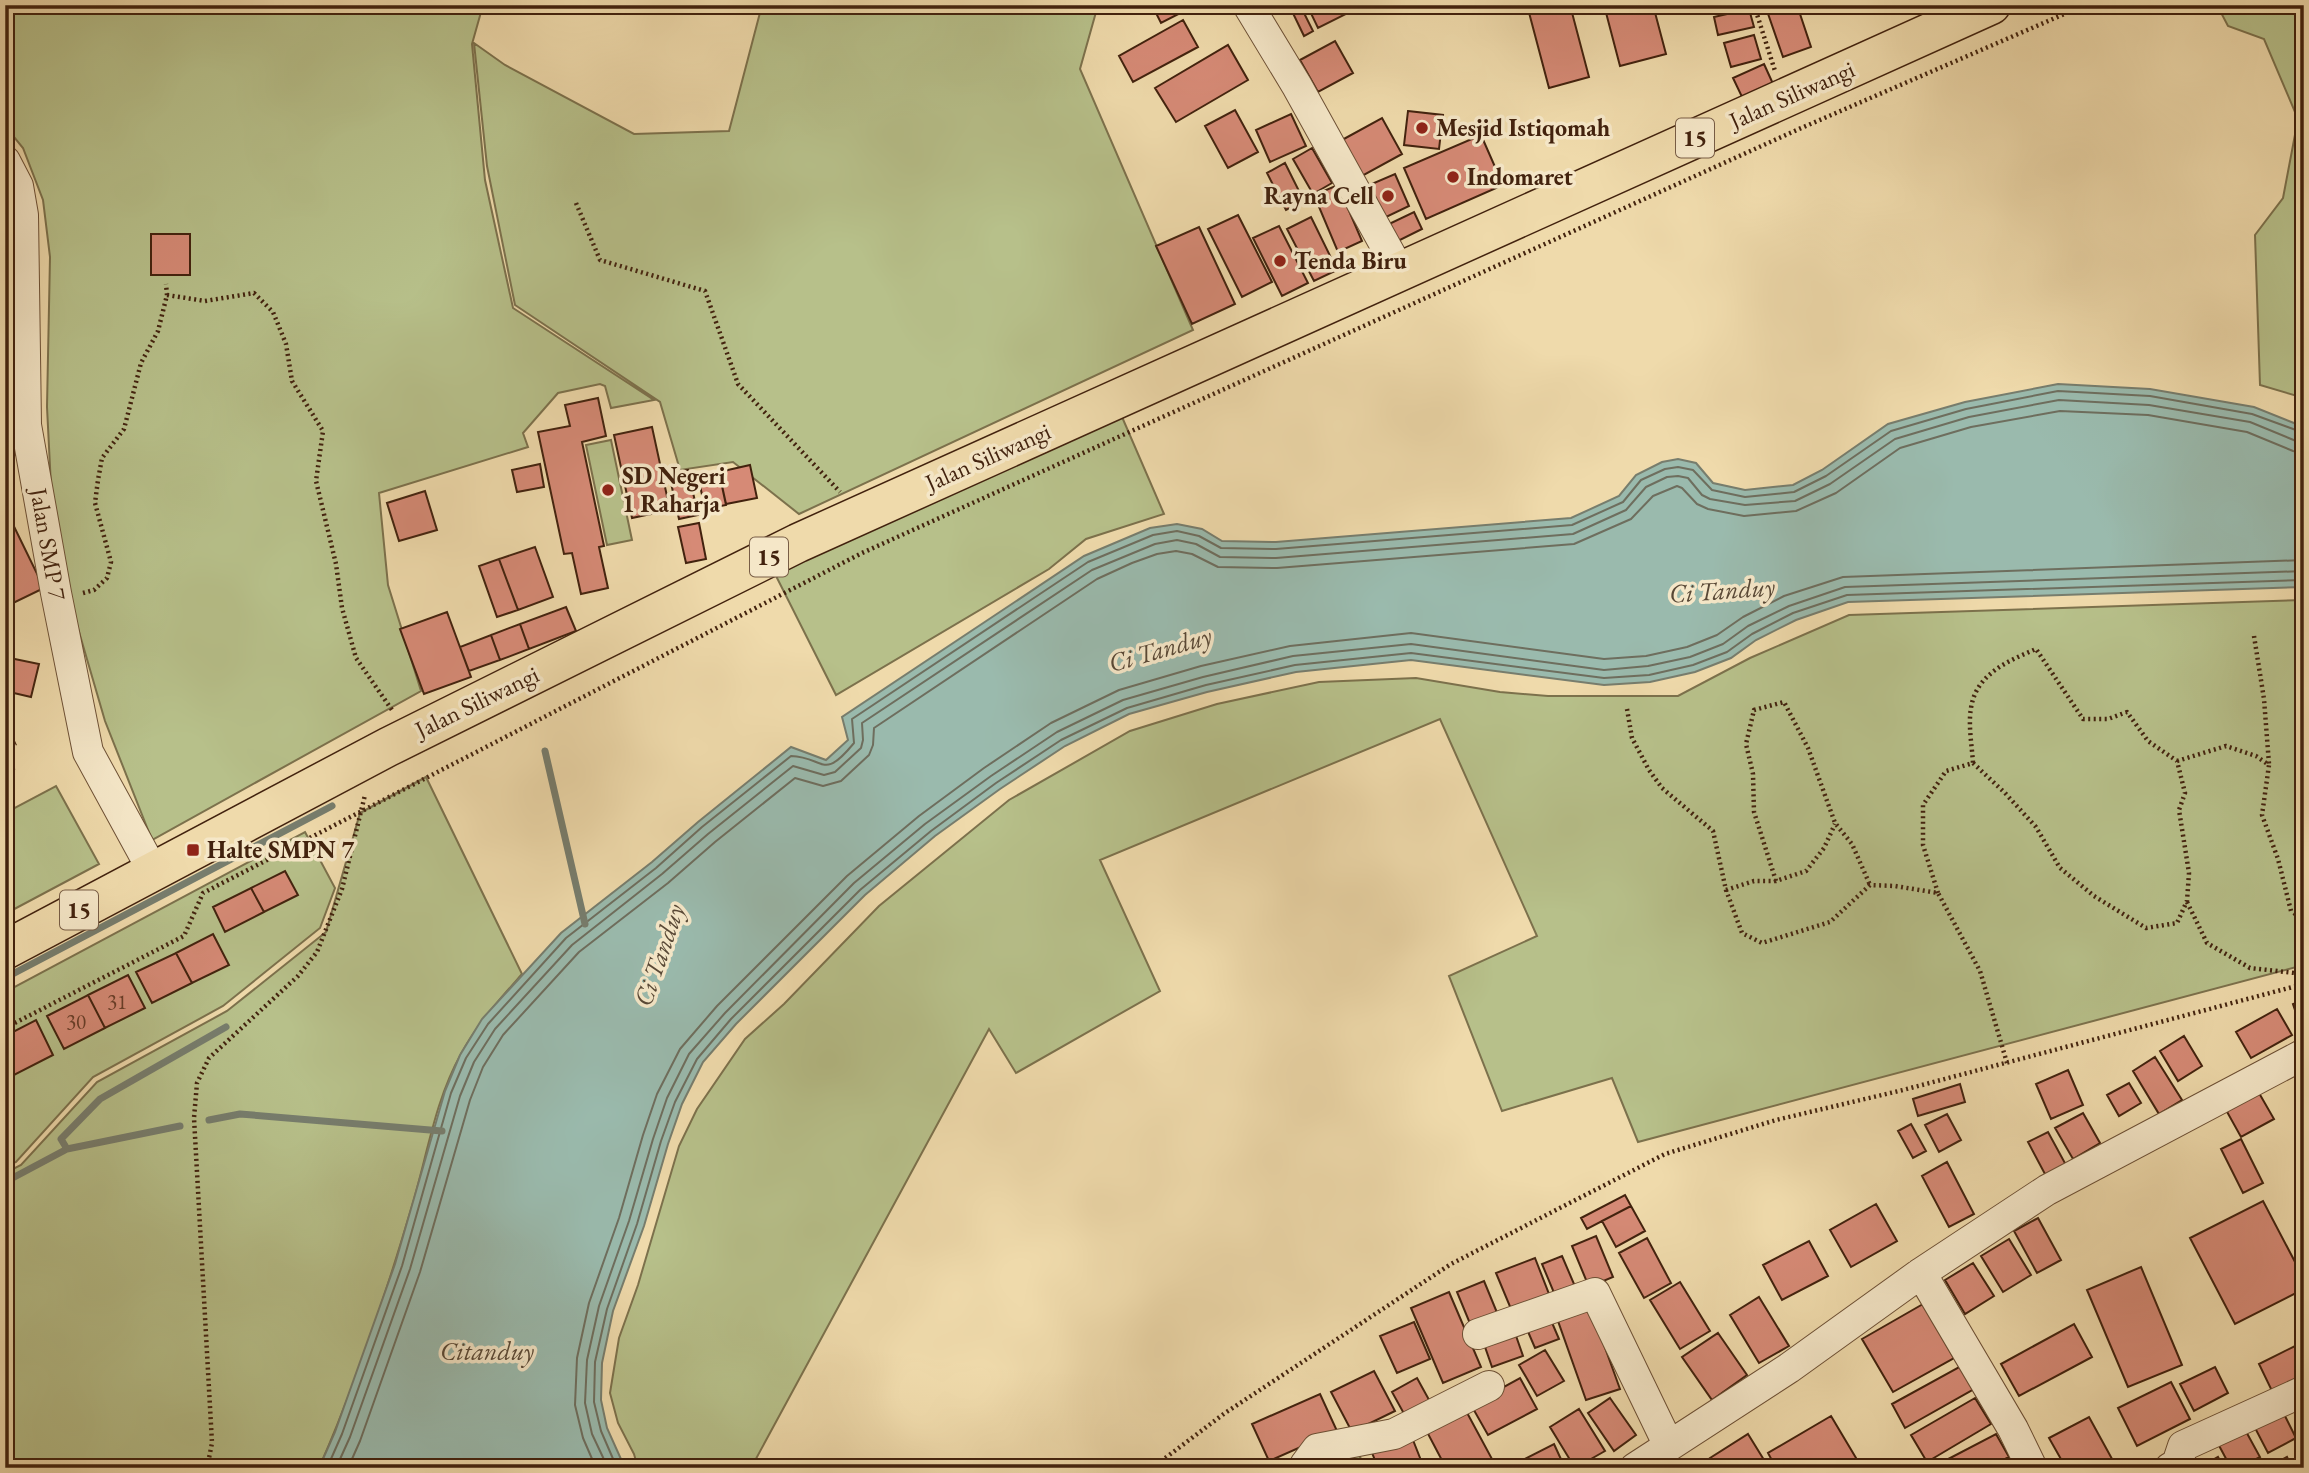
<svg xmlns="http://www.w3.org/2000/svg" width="2309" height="1473" font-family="'EB Garamond',serif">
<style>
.green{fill:#b7c08a;stroke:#7c714c;stroke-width:2}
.water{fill:#9abaad;stroke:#777d6d;stroke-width:2}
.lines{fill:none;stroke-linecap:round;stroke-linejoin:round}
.shore{stroke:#6e6e5e;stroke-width:2}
.stream{stroke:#777d6d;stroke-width:7}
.building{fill:#d68a76;stroke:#42220e;stroke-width:2}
.minor-casing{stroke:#6d5035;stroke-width:32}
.highway-casing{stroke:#42220e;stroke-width:41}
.path{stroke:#42220e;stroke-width:4.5;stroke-dasharray:2 3.5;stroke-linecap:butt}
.minor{stroke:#f5e7c8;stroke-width:30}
.highway{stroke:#efdaab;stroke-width:38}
.poi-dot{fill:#8f2418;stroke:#f5e7c8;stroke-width:2.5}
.labels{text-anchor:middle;stroke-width:7;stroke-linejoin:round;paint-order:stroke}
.number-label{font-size:21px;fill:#673c28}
.shield{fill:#f5e7c8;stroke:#785d46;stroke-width:2}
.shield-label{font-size:23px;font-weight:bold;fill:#42220e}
.street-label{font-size:24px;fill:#42220e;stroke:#f5e7c8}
.poi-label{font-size:24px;font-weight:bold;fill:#42220e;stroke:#f5e7c8;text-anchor:start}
.water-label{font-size:26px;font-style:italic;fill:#584836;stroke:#f5e7c8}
</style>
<rect width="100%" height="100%" fill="#efdaab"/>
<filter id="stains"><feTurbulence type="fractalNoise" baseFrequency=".00286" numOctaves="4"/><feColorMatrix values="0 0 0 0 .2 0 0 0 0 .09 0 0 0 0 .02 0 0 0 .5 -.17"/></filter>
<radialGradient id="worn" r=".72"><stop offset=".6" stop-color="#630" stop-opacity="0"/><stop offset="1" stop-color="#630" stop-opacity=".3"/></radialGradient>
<!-- green -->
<path class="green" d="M5,5H483L472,44L485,180L513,308L654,400L611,408L605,386L600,384L558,393L523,433L528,447L379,493L388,585L421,691L152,840L105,721L54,546L47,407L50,257L43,200L23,148L5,126Z
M762,5H1098L1080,69L1193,330L799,514L733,462L680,470L660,402L515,305L487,166L474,43L505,65L634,134L729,131Z
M2217,5H2304V398L2260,385L2255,235L2283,198L2298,119L2264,39L2228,26Z
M5,226L18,241L21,452L5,461Z
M1119,410L1164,514L1086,539L1049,569L836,695L773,570Z
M611,440L632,540L607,545L586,445Z
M2304,600V965L1638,1142L1612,1078L1502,1111L1449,976L1537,936L1440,719L1100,860L1160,991L1016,1073L989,1029L751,1468H638L634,1454L618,1423L610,1393L619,1338L638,1285L679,1146L697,1109L745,1039L784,1004L879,906L1009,800L1130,731L1217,704L1319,682L1416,678L1500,692L1548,696H1678L1750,658L1849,615Z
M426,777L522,974C500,999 477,1024 461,1054C435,1100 427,1156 412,1206C386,1294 356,1384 319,1468H5V1173L21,1165L97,1082L227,1011L326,932L360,813Z
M56,786L99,864L5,914V813Z
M305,832L335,888L320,928L223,1006L93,1077L16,1162L5,1167V992Z
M1356,1448L1365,1468H1323L1321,1463Z"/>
<!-- water -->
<path class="water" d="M2058,384L2150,389L2254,407L2304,427V587L1848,602L1796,620L1756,640L1731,658L1695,672L1650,682L1604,685L1411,660L1296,672L1207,692L1129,714L1065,746L1000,789L935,836L865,895L736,1024L703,1062L682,1104L668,1144L644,1226L613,1311L602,1363L601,1400L607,1428L625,1468H319L335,1432L395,1264L445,1091L460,1055L482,1019L561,933L652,862L698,822L791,747L826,760L848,740L842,717L1084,556L1150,528L1177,524L1202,529L1222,541L1276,542L1571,518L1619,496L1636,475L1662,462L1678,459L1696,463L1713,483L1745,490L1793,485L1822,470L1888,424L1965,402Z"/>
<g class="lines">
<!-- shore -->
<path class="shore" d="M327,1468L342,1434L402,1266L451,1093L466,1058L488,1024L566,938L656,868L702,827L791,756C825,757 822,782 854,743L852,719L1088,562L1153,535L1177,531L1199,536L1221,548L1276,549L1572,525L1623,502L1641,480L1665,469L1678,467L1693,470L1712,490L1745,497L1794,492L1826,476L1891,431L1966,409L2058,391L2150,396L2252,414L2304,433
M336,1468L350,1437L410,1269L460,1096L474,1062L495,1029L572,945L662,874L708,834L793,766L824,775L835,772L861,748L863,740L862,723L1092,570L1155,544L1177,540L1196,544L1220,557L1276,558L1573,534L1626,510L1646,487L1667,477L1678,476L1688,478L1702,495L1710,499L1745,505L1795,501L1830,484L1895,439L1969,417L2059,400L2149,405L2250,422L2296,441L2304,442
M348,1468L360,1441L420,1272L470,1100L483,1067L503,1035L579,952L668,883L715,842L795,778L823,786L841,781L869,755L873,745L874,728L1097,579L1132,563L1157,554L1176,551L1192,554L1218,567L1277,568L1574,544L1631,519L1653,496L1677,486L1682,488L1697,504L1708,509L1744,516L1796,511L1836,493L1900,448L1971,427L2060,411L2148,415L2247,432L2293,451L2304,453
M596,1468L583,1438L575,1405L577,1358L589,1303L619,1218L643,1135L657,1094L680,1049L717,1006L847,876L919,816L984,768L1051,723L1119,690L1201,666L1290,646L1411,633L1604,659L1646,656L1687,647L1717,635L1743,617L1784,596L1843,577L2304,560
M608,1468L592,1434L585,1403L587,1360L599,1306L629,1221L653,1139L667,1098L689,1054L725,1013L854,883L925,824L991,776L1057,732L1123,700L1203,677L1293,656L1411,644L1604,670L1648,666L1690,657L1723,644L1748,626L1789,606L1845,587L2304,571
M617,1468L601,1431L594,1402L595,1362L607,1309L637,1224L661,1141L675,1102L697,1059L731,1019L860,890L931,831L996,783L1061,740L1127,708L1206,685L1295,665L1411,653L1604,678L1649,675L1693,665L1727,652L1752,634L1793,613L1847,595L2304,580"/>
<!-- stream -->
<path class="stream" d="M545,751L585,924
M5,978L332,806
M209,1120L240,1114L442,1131
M67,1149L61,1139L100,1099L226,1027
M5,1182L67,1149L180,1126"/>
</g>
<!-- building -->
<path class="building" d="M1152,5H1196L1161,23Z
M1289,5H1300L1313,31L1304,36Z
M1307,5H1362V6L1318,28Z
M1527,5H1570L1589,77L1549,88Z
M1604,5H1653L1666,54L1620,66Z
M1765,5H1797L1811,47L1783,57Z
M1898,5H1924L1901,13Z
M1749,9L1754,27L1718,35L1714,17Z
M1183,20L1198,47L1133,82L1119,56Z
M1754,35L1761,59L1731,67L1724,43Z
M1335,41L1353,73L1318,92L1300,60Z
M1228,45L1248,80L1176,122L1155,88Z
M1764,64L1774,86L1743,99L1733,78Z
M1235,110L1258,152L1228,168L1205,126Z
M1408,111L1443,115L1439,149L1404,145Z
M1291,114L1306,146L1270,162L1256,130Z
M1382,118L1402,154L1362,176L1342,140Z
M1481,135L1503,185L1426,219L1404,168Z
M1312,148L1332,183L1313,194L1293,159Z
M1285,163L1304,201L1286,210L1267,173Z
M1395,174L1409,206L1382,219L1367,186Z
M1338,185L1362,241L1338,252L1314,195Z
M1414,212L1422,229L1396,242L1387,225Z
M1238,215L1272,282L1242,297L1208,229Z
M1311,217L1337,270L1314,281L1287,229Z
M1279,226L1308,283L1282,296L1253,238Z
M1199,227L1235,304L1192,324L1156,246Z
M151,234H190V275H151Z
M598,398L606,436L582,442L604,546L599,547L608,588L581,594L572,553L564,554L538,432L570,426L565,405Z
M652,427L670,510L632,518L614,435Z
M540,464L544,487L517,492L512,470Z
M750,465L757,498L726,504L719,472Z
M688,470L698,515L679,519L669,474Z
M719,472L726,505L705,509L698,476Z
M425,491L437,530L399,541L387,503Z
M5,508L44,588L7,606L5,603Z
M699,523L706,559L686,563L678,527Z
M535,547L553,597L518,610L499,559Z
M499,559L518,610L497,617L479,566Z
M566,607L576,631L529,649L520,624Z
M447,612L471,677L424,694L400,629Z
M520,624L529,649L500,660L491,635Z
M491,635L500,660L469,671L460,647Z
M5,657L39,664L31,697L5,691Z
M5,754L14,769L5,774Z
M285,871L298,895L264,912L251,888Z
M251,888L264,912L225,932L213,907Z
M213,934L229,965L192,983L176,953Z
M176,953L192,983L152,1003L136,972Z
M128,975L145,1008L105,1028L88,995Z
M88,995L105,1028L64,1049L47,1016Z
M2304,1000V1034H2303L2293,1004Z
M2277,1009L2292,1035L2251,1058L2236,1032Z
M36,1020L53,1055L14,1075L5,1059V1036Z
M2184,1036L2202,1066L2178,1081L2160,1051Z
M2155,1057L2182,1100L2159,1114L2133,1071Z
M5,1059L14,1075L5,1079Z
M2068,1070L2083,1105L2051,1119L2036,1084Z
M2129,1083L2141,1103L2119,1116L2107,1095Z
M1960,1084L1965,1102L1918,1116L1913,1099Z
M2259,1093L2274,1119L2241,1137L2226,1110Z
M2083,1113L2100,1143L2073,1159L2055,1128Z
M1947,1114L1961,1140L1939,1152L1925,1125Z
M1911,1124L1926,1151L1913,1158L1898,1131Z
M2048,1132L2066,1165L2046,1176L2028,1142Z
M2241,1139L2263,1183L2243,1193L2221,1149Z
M1947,1162L1974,1214L1949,1227L1922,1176Z
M1625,1195L1631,1206L1587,1229L1581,1218Z
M2263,1201L2304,1279V1289L2235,1324L2190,1238Z
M1876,1204L1897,1241L1851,1267L1830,1230Z
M1631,1206L1645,1231L1616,1247L1602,1221Z
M2038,1218L2061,1260L2037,1273L2014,1231Z
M1596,1236L1613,1277L1589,1287L1572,1246Z
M1647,1238L1671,1283L1644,1298L1619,1253Z
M2009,1239L2031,1275L2003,1292L1981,1256Z
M1809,1241L1828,1276L1782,1300L1763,1265Z
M1562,1256L1577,1291L1557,1300L1542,1264Z
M1535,1258L1549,1294L1511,1309L1496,1273Z
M1973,1263L1994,1296L1965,1314L1945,1280Z
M2141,1267L2182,1365L2128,1387L2087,1290Z
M1484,1281L1498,1315L1471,1326L1457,1292Z
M1680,1282L1710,1331L1680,1349L1650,1300Z
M1449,1292L1481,1367L1443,1383L1411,1308Z
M1759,1297L1789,1346L1759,1363L1730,1315Z
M1923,1304L1954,1358L1893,1392L1862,1339Z
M1591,1309L1620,1389L1586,1400L1558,1321Z
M1550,1318L1559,1339L1535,1348L1526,1327Z
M1414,1322L1430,1359L1397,1373L1380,1336Z
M2074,1324L2092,1357L2019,1396L2001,1364Z
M1515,1333L1523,1356L1492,1367L1484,1344Z
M1718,1333L1747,1375L1712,1400L1682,1357Z
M2295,1346L2304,1364V1375L2272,1391L2259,1364Z
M1545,1350L1564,1381L1537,1396L1519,1365Z
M1961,1366L1974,1389L1905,1428L1892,1404Z
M2215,1367L2228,1393L2194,1411L2180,1384Z
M1374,1371L1395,1411L1352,1432L1331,1392Z
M1417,1378L1433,1407L1408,1421L1392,1392Z
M1520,1378L1537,1409L1488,1435L1471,1405Z
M2171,1382L2190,1419L2137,1446L2118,1408Z
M1320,1394L1337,1431L1269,1461L1252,1424Z
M1610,1398L1636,1435L1614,1451L1588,1413Z
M1975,1398L1991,1424L1927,1462L1911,1435Z
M1465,1409L1492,1459L1475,1468H1446L1426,1430Z
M1579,1409L1605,1451L1575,1468L1550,1427Z
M2282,1410L2296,1438L2268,1453L2253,1424Z
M1831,1416L1862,1468H1776L1768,1453Z
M2089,1417L2117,1468H2066L2049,1438Z
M2243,1426L2260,1457L2240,1468H2231L2216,1440Z
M1748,1434L1769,1468H1716L1710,1458Z
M1996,1434L2009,1457L1988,1468H1931Z
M1411,1435L1424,1468H1378L1371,1450Z
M1554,1444L1565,1468H1517L1515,1464Z
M2218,1457L2224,1468H2199Z
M2287,1457L2292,1468H2267Z"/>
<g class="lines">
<defs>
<path id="minor" d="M1248,5L1297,86L1400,272
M5,161L18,186L23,215L26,425L56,593L88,752L153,871
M1921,1273L2013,1429L2032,1468
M1478,1334L1595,1293L1669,1446
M1306,1468L1305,1465L1317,1449L1394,1434L1489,1386
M1635,1468L1789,1368L1921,1273L2047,1190L2304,1054
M2170,1468L2177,1464L2183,1446L2304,1391"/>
<path id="highway" d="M5,950L388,747L798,543L1991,5"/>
</defs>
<!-- minor casing -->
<use href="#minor" class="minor-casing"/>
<!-- highway casing -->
<use href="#highway" class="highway-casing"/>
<!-- path -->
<path class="path" d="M1754,5L1775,71
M576,203L600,260L705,291L738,384L840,492
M167,295L205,301L254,293L273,312L286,344L292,381L323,431L316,481L336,564L342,608L356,658L392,710
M83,593L94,590L107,578L111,562L95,503L98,480L102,458L124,429L141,363L158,331L167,295L166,284
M2254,636L2264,699L2269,764
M1627,709L1632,738L1649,770L1662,788L1713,831L1726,890L1742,933L1762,943L1830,922L1870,885L1895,886L1938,893L1980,971L2007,1063
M5,748L16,743
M2177,761L2226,746L2256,756L2269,765L2262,815L2278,859L2291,911L2304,920
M1776,881L1754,812L1753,774L1746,744L1754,710L1784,702L1808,748L1835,823L1852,844L1870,885
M1726,890L1754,881H1776L1806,871L1824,848L1835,824
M1938,893L1923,845V805L1946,771L1973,763L2005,793L2036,827L2060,868L2094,896L2146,928L2177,923L2187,901L2189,873L2179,810L2185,793L2177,761L2148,741L2127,712L2108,719H2083L2036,649C2008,661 1976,674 1971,708C1968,725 1972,746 1973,763
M2187,902L2207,943L2250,968L2304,974
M5,1028L184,936L203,893L862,553L1799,129L2085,5
M207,1468L212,1443L194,1118L197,1083L209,1058L298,976L317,952L342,889L365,795
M1152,1468L1225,1413L1451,1264L1665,1154L1776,1120L1903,1090L2304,984"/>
<!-- minor -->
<use href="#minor" class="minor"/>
<!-- highway -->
<use href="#highway" class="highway"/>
</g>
<!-- markers -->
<g class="poi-dot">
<circle cx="1422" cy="128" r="7"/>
<circle cx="1453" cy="177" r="7"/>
<circle cx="1388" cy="196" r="7"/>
<circle cx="1280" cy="261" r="7"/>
<circle cx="608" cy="490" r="7"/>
<rect x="186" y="843" width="14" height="14" rx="3.5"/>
</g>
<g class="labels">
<!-- number labels -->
<g class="number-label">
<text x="117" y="1009">31</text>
<text x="76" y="1029">30</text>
</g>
<!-- shield labels -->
<g class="shield">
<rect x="1676" y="118.5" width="38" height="39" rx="5"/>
<rect x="750" y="537.5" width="38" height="39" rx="5"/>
<rect x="60" y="890.5" width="38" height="39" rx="5"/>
</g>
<g class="shield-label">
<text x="1695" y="146">15</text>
<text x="769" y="565">15</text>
<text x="79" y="918">15</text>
</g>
<!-- street labels -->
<g class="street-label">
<text transform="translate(1792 95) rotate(-24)" y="8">Jalan Siliwangi</text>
<text transform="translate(988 457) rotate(-24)" y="8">Jalan Siliwangi</text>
<text transform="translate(48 544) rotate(80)" y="8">Jalan SMP 7</text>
<text transform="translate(477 702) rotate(-26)" y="8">Jalan Siliwangi</text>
</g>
<!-- poi labels -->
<g class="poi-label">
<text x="1436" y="136">Mesjid Istiqomah</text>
<text x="1467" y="185">Indomaret</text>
<text x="1374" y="204" text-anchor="end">Rayna Cell</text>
<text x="1294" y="269">Tenda Biru</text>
<text x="622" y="484">SD Negeri<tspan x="622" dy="28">1 Raharja</tspan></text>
<text x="207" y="858">Halte SMPN 7</text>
</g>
<!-- water labels -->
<g class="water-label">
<text transform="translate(1722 590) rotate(-4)" y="9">Ci Tanduy</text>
<text transform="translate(1160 649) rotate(-16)" y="9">Ci Tanduy</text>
<text transform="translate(659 955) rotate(-71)" y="9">Ci Tanduy</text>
<text x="487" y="1360">Citanduy</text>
</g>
</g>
<!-- margin -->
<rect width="2309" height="1473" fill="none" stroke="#efdaab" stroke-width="28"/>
<rect x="7" y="7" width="2295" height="1459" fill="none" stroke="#42220e" stroke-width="3.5"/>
<rect x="14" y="14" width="2281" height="1445" fill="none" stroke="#42220e" stroke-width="2"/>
<rect width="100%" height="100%" filter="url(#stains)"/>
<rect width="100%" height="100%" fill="url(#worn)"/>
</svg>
